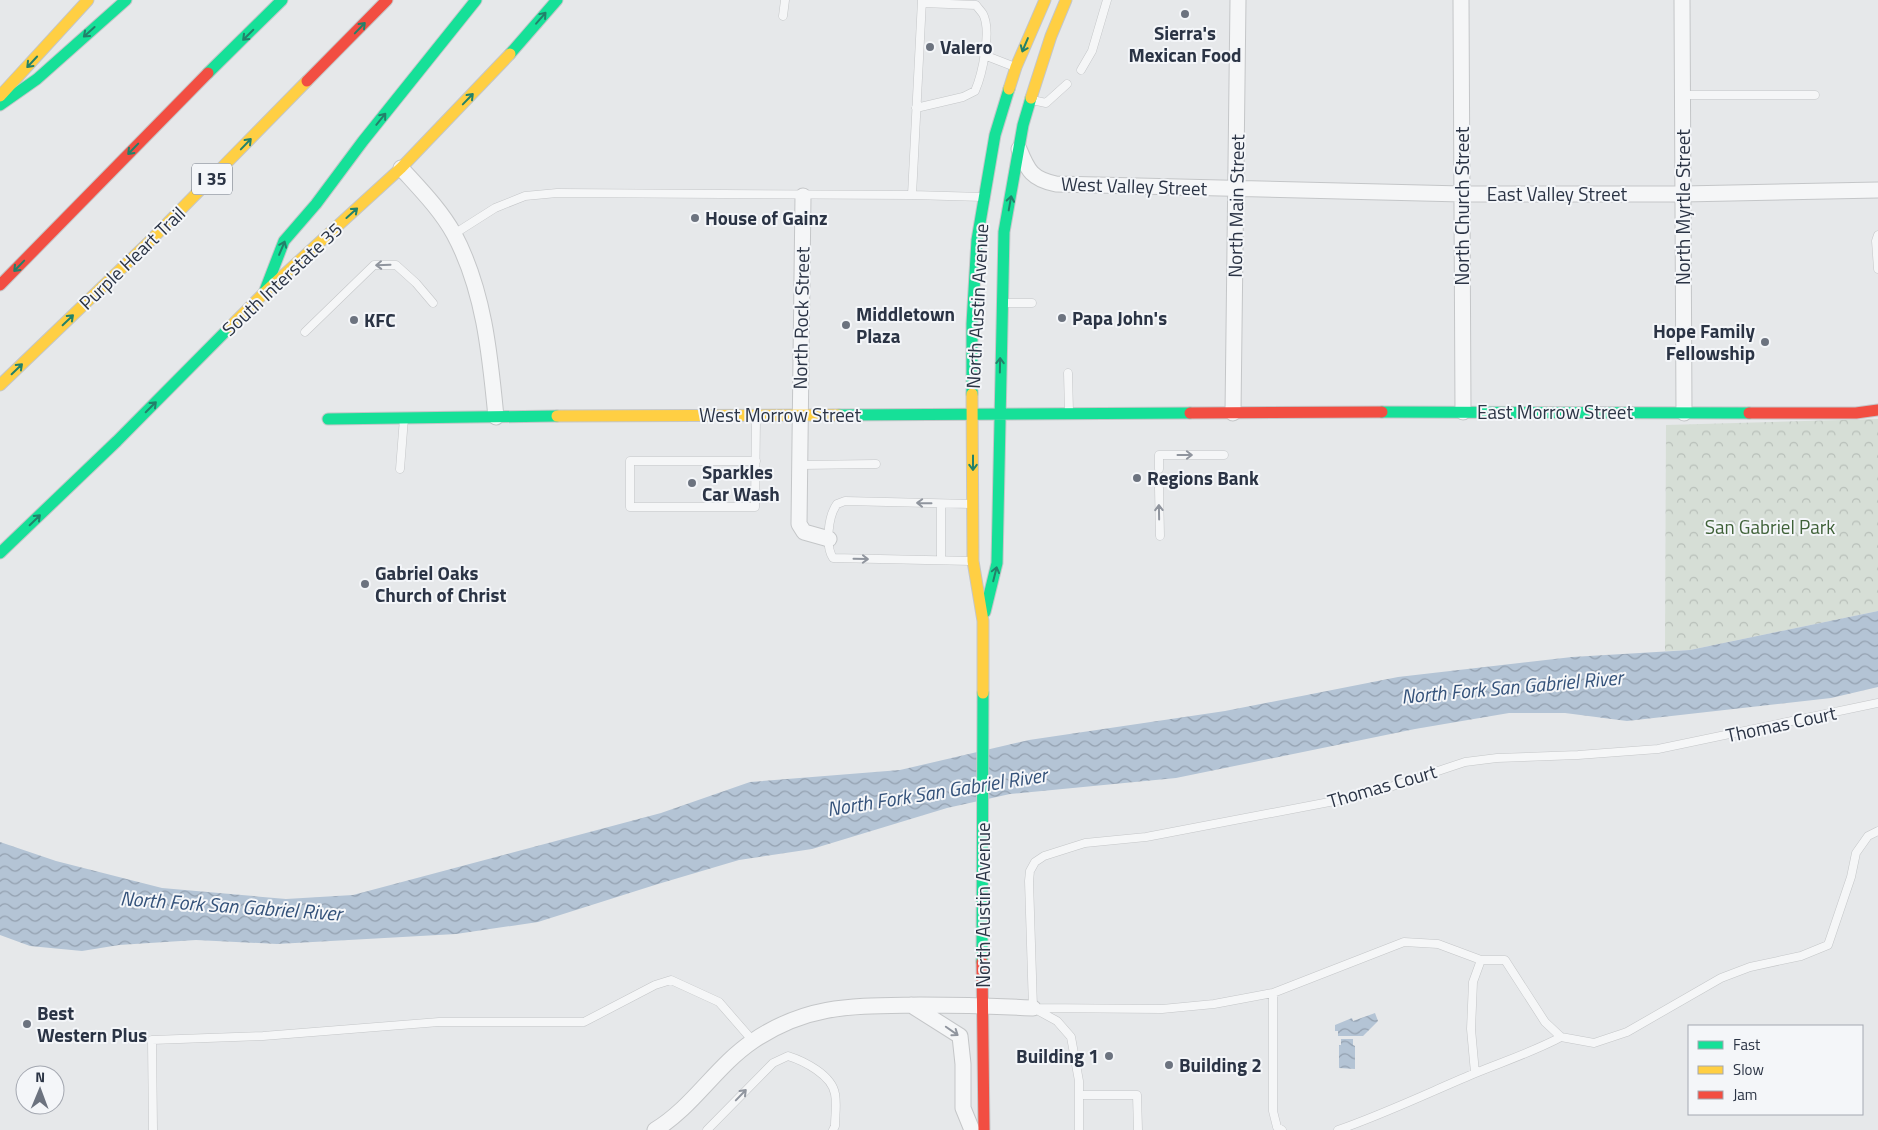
<svg xmlns="http://www.w3.org/2000/svg" width="1878" height="1130" font-family="'Titillium Web',sans-serif">
<style>
.forest{fill:url(#forest-crowns)}
.water{fill:url(#water-waves)}
.lines{fill:none;stroke-linecap:round;stroke-linejoin:round}
.lane-casing{stroke:#c4c6c8;stroke-width:9}
.street-casing{stroke:#c4c6c8;stroke-width:17}
.fast-casing{stroke:#c4c6c8;stroke-width:13}
.slow-casing{stroke:#c4c6c8;stroke-width:13}
.jam-casing{stroke:#c4c6c8;stroke-width:13}
.lane{stroke:#f5f6f7;stroke-width:8}
.street{stroke:#f5f6f7;stroke-width:15}
.fast{stroke:#16e098;stroke-width:11}
.slow{stroke:#ffcf43;stroke-width:11}
.jam{stroke:#f24e42;stroke-width:11}
.oneway{stroke:#22816a}
.oneway2{stroke:#90959e}
.poi-dot{fill:#6c737f;stroke:#f4f6f9;stroke-width:2}
.labels{text-anchor:middle;stroke-width:4;stroke-linejoin:round;paint-order:stroke}
.shield{fill:#f4f6f9;stroke:#676e7b;stroke-width:1}
.shield-label{font-size:18px;font-weight:bold;fill:#2b3445}
.poi-label{font-size:19px;font-weight:bold;fill:#2b3445;stroke:#f4f6f9;text-anchor:start}
.street-label{font-size:19px;fill:#2b3445;stroke:#f4f6f9}
.park-label{font-size:19px;fill:#3f6138;stroke:#f4f6f9}
.water-label{font-size:20px;font-style:italic;fill:#34527a;stroke:#f4f6f9}
</style>
<defs>
<pattern id="forest-crowns" width="20" height="18" patternUnits="userSpaceOnUse" patternTransform="scale(1.25)"><rect width="20" height="18" fill="#d6ded6"/><path d="M2 6a3 3 0 1 1 6 0M12 15a3 3 0 1 1 6 0" fill="none" stroke="#b8bfb9"/></pattern>
<pattern id="water-waves" width="16" height="10" patternUnits="userSpaceOnUse" patternTransform="scale(1.25)"><rect width="16" height="10" fill="#b4c4d5"/><path d="M0 5q4-4 8 0t8 0" fill="none" stroke="#93a0af"/></pattern>
</defs>
<rect width="100%" height="100%" fill="#e6e8ea"/>
<!-- forest -->
<path class="forest" d="M1878,419V611L1690,650L1665,651L1666,425Z"/>
<!-- water -->
<path class="water" d="M1878,611V687L1831,698L1627,721L1565,713H1509L1415,729L1176,778L1010,794L947,808L812,849L739,860L658,884L538,922L456,934L277,944L196,940L119,945L82,951L30,946L0,935V842L56,861L162,888L286,899L353,895L661,813L750,782L900,770L1029,740L1225,711L1398,677L1572,657L1690,650Z
M1375,1013L1378,1021L1363,1036H1338V1031H1335V1025L1352,1018L1353,1021Z
M1341,1039H1353V1045L1355,1046V1069L1339,1068V1045H1341Z"/>
<g class="lines">
<defs>
<path id="lane" d="M783,16L785,0
M984,55L1015,67
M1081,70L1092,51L1107,0
M1683,95H1815
M1032,100L1046,103L1067,84
M916,108L963,97L975,91C982,75 992,31 983,14C981,11 978,8 976,5L922,3
M912,195L922,0
M454,234L495,208L525,196L557,193L912,195L983,197
M1878,235L1876,241L1878,269
M1002,303H1032
M305,332L374,265H396L416,283L433,303
M1068,373L1069,412
M756,461H630V507H755L756,417
M800,465L876,464
M400,469L404,418
M1159,469V455H1224
M1159,488L1160,536
M971,504L845,501L837,504C828,516 825,546 833,558L972,561
M941,560V504
M1273,993V1111L1277,1127L1282,1130
M1033,1008L1029,881L1030,871L1035,862L1044,856L1085,843L1146,837L1366,795L1465,762L1497,758L1578,755L1658,749L1878,703
M1033,1008L1162,1009L1214,1004L1273,993L1404,942L1438,944L1481,960H1505L1545,1022L1561,1037L1594,1043L1627,1032L1721,978L1750,967L1801,956L1828,945L1851,877L1856,853L1868,836L1878,831
M1035,1009L1057,1021L1071,1037L1079,1081V1130
M1475,1073L1471,1029L1473,982L1481,960
M1079,1095H1137L1138,1130
M153,1130L152,1040L263,1036L439,1022H584L655,985L671,980L719,1002L753,1041
M707,1130L773,1063L788,1056C804,1061 832,1075 835,1094C837,1104 835,1116 835,1126L833,1130
M1338,1130C1384,1114 1428,1093 1473,1074C1502,1062 1533,1052 1561,1037"/>
<path id="street" d="M1461,0L1463,412
M1682,0L1684,413
M1019,149C1028,171 1032,179 1056,184L1462,194H1683L1878,190
M401,168C420,189 440,209 454,234C484,290 490,355 496,417
M803,196L799,524L804,532L829,539
M1233,413L1238,0
M911,1005L960,1036L963,1064V1108L972,1130
M655,1130C693,1107 716,1066 753,1041C809,1003 856,1006 920,1005C958,1005 995,1006 1033,1008"/>
<path id="fast" d="M510,54L557,0
M208,73L282,0
M0,105L37,79L126,0
M264,293L284,241L316,204L363,141L476,0
M972,394V324L977,240L995,135L1009,89
M1382,412L1749,413
M839,415L1190,413
M328,419L557,416
M0,553L117,441L230,327
M985,612L997,563L1004,232L1023,125L1031,98
M982,962L983,693"/>
<path id="slow" d="M1009,89L1016,67L1045,0
M0,96L88,0
M1031,98L1051,36L1066,0
M230,327L264,293L401,168L510,54
M0,385L147,244L307,81
M972,394L973,561L983,621V693
M557,416L839,415"/>
<path id="jam" d="M307,81L387,0
M0,285L208,73
M1190,413L1382,412
M1749,413H1856L1878,410
M982,962L984,1130"/>
</defs>
<!-- lane casing -->
<use href="#lane" class="lane-casing"/>
<!-- street casing -->
<use href="#street" class="street-casing"/>
<!-- fast casing -->
<use href="#fast" class="fast-casing"/>
<!-- slow casing -->
<use href="#slow" class="slow-casing"/>
<!-- jam casing -->
<use href="#jam" class="jam-casing"/>
<!-- lane -->
<use href="#lane" class="lane"/>
<!-- street -->
<use href="#street" class="street"/>
<!-- fast -->
<use href="#fast" class="fast"/>
<!-- slow -->
<use href="#slow" class="slow"/>
<!-- jam -->
<use href="#jam" class="jam"/>
</g>
<!-- one-way arrows -->
<defs><path id="oneway-shaft" d="M-6 0H5M1.5-3L5.5 0L1.5 3" fill="none" stroke-width="1.6" stroke-linecap="round" stroke-linejoin="round" transform="scale(1.25)"/></defs>
<g class="oneway">
<use href="#oneway-shaft" transform="translate(541 18) rotate(-49)"/>
<use href="#oneway-shaft" transform="translate(360 28) rotate(-46)"/>
<use href="#oneway-shaft" transform="translate(89 32) rotate(138)"/>
<use href="#oneway-shaft" transform="translate(248 35) rotate(135)"/>
<use href="#oneway-shaft" transform="translate(1025 45) rotate(113)"/>
<use href="#oneway-shaft" transform="translate(32 62) rotate(133)"/>
<use href="#oneway-shaft" transform="translate(468 99) rotate(-46)"/>
<use href="#oneway-shaft" transform="translate(381 119) rotate(-51)"/>
<use href="#oneway-shaft" transform="translate(246 144) rotate(-46)"/>
<use href="#oneway-shaft" transform="translate(133 149) rotate(134)"/>
<use href="#oneway-shaft" transform="translate(1010 203) rotate(-80)"/>
<use href="#oneway-shaft" transform="translate(352 213) rotate(-42)"/>
<use href="#oneway-shaft" transform="translate(282 248) rotate(-67)"/>
<use href="#oneway-shaft" transform="translate(19 266) rotate(134)"/>
<use href="#oneway-shaft" transform="translate(68 320) rotate(-44)"/>
<use href="#oneway-shaft" transform="translate(1000 365) rotate(-89)"/>
<use href="#oneway-shaft" transform="translate(17 369) rotate(-44)"/>
<use href="#oneway-shaft" transform="translate(151 407) rotate(-45)"/>
<use href="#oneway-shaft" transform="translate(973 463) rotate(90)"/>
<use href="#oneway-shaft" transform="translate(35 520) rotate(-44)"/>
<use href="#oneway-shaft" transform="translate(995 574) rotate(-76)"/>
</g>
<g class="oneway2">
<use href="#oneway-shaft" transform="translate(383 265) rotate(178)"/>
<use href="#oneway-shaft" transform="translate(1185 455)"/>
<use href="#oneway-shaft" transform="translate(924 503) rotate(-179)"/>
<use href="#oneway-shaft" transform="translate(1159 512) rotate(-91)"/>
<use href="#oneway-shaft" transform="translate(861 559) rotate(1)"/>
<use href="#oneway-shaft" transform="translate(952 1031) rotate(35)"/>
<use href="#oneway-shaft" transform="translate(741 1095) rotate(-46)"/>
</g>
<!-- markers -->
<g class="poi-dot">
<circle cx="1185" cy="14" r="5"/>
<circle cx="930" cy="47" r="5"/>
<circle cx="695" cy="218" r="5"/>
<circle cx="1062" cy="318" r="5"/>
<circle cx="354" cy="320" r="5"/>
<circle cx="846" cy="325" r="5"/>
<circle cx="1765" cy="342" r="5"/>
<circle cx="1137" cy="478" r="5"/>
<circle cx="692" cy="483" r="5"/>
<circle cx="365" cy="584" r="5"/>
<circle cx="27" cy="1024" r="5"/>
<circle cx="1109" cy="1056" r="5"/>
<circle cx="1169" cy="1065" r="5"/>
</g>
<g class="labels">
<!-- shield labels -->
<rect class="shield" x="192" y="163.5" width="40" height="31" rx="4"/>
<g class="shield-label">
<text x="212" y="185">I 35</text>
</g>
<!-- poi labels -->
<g class="poi-label">
<text x="1185" y="40" text-anchor="middle">Sierra's<tspan x="1185" dy="22">Mexican Food</tspan></text>
<text x="940" y="54">Valero</text>
<text x="705" y="225">House of Gainz</text>
<text x="856" y="321">Middletown<tspan x="856" dy="22">Plaza</tspan></text>
<text x="1072" y="325">Papa John's</text>
<text x="364" y="327">KFC</text>
<text x="1755" y="338" text-anchor="end">Hope Family<tspan x="1755" dy="22">Fellowship</tspan></text>
<text x="702" y="479">Sparkles<tspan x="702" dy="22">Car Wash</tspan></text>
<text x="1147" y="485">Regions Bank</text>
<text x="375" y="580">Gabriel Oaks<tspan x="375" dy="22">Church of Christ</tspan></text>
<text x="37" y="1020">Best<tspan x="37" dy="22">Western Plus</tspan></text>
<text x="1099" y="1063" text-anchor="end">Building 1</text>
<text x="1179" y="1072">Building 2</text>
</g>
<!-- street labels -->
<g class="street-label">
<text transform="translate(1134 186) rotate(2)" y="7">West Valley Street</text>
<text x="1557" y="201">East Valley Street</text>
<text transform="translate(1236 206) rotate(-89)" y="7">North Main Street</text>
<text transform="translate(1462 206) rotate(-90)" y="7">North Church Street</text>
<text transform="translate(1683 207) rotate(-90)" y="7">North Myrtle Street</text>
<text transform="translate(132 258) rotate(-44)" y="7">Purple Heart Trail</text>
<text transform="translate(282 279) rotate(-43)" y="7">South Interstate 35</text>
<text transform="translate(977 306) rotate(-87)" y="7">North Austin Avenue</text>
<text transform="translate(801 318) rotate(-89)" y="7">North Rock Street</text>
<text x="1555" y="419">East Morrow Street</text>
<text x="780" y="422">West Morrow Street</text>
<text transform="translate(1781 724) rotate(-12)" y="7">Thomas Court</text>
<text transform="translate(1382 786) rotate(-16)" y="7">Thomas Court</text>
<text transform="translate(983 905) rotate(-90)" y="7">North Austin Avenue</text>
</g>
<!-- park labels -->
<g class="park-label">
<text x="1770" y="534">San Gabriel Park</text>
</g>
<!-- water labels -->
<g class="water-label">
<text transform="translate(1512 687) rotate(-5)" y="7">North Fork San Gabriel River</text>
<text transform="translate(937 792) rotate(-9)" y="7">North Fork San Gabriel River</text>
<text transform="translate(231 906) rotate(4)" y="7">North Fork San Gabriel River</text>
</g>
</g>
<!-- legend -->
<rect x="1688" y="1025" width="175" height="90" fill="#f4f6f9" stroke="#a4a8b1"/>
<rect x="1698" y="1041" width="25" height="8" fill="#16e098" stroke="#a4a8b1"/>
<text x="1733" y="1050" font-size="15" fill="#2b3445">Fast</text>
<rect x="1698" y="1066" width="25" height="8" fill="#ffcf43" stroke="#a4a8b1"/>
<text x="1733" y="1075" font-size="15" fill="#2b3445">Slow</text>
<rect x="1698" y="1091" width="25" height="8" fill="#f24e42" stroke="#a4a8b1"/>
<text x="1733" y="1100" font-size="15" fill="#2b3445">Jam</text>
<!-- north arrow -->
<g transform="translate(40 1090) rotate(1)"><circle r="24" fill="#f4f6f9" stroke="#a4a8b1"/>
<path d="M0-4L9 19L0 12L-9 19Z" fill="#6c737f"/>
<text y="-8" font-size="14" font-weight="bold" text-anchor="middle" fill="#2b3445">N</text>
</g>
</svg>
